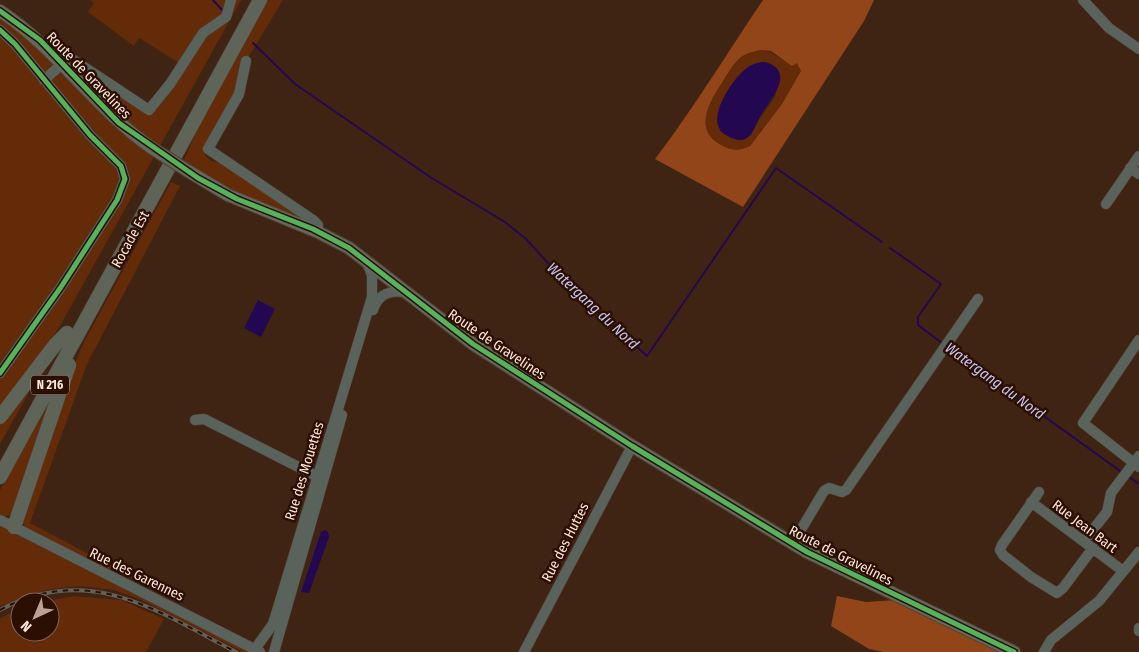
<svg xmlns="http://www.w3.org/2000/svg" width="1139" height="652" font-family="'Fira Sans Condensed',sans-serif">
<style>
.green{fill:#632b08;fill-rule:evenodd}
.forest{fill:#924518;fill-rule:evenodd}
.water{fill:#230851}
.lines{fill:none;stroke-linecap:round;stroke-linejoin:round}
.stream{stroke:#230851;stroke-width:2}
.minor-casing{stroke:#564033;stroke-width:11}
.major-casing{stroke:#564033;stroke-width:14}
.highway-casing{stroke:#564033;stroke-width:15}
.minor{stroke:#59625b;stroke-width:10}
.major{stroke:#606a5f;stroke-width:12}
.highway{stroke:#5e6558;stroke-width:14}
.rail-casing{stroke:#646057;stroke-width:4}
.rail{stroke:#2b0f02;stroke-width:2;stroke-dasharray:5.5;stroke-linecap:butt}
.major-bridge-casing{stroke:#564033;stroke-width:14;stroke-linecap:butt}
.major-bridge{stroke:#606a5f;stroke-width:12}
.cycleway-casing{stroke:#2b0f02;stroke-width:8}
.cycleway{stroke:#56b35d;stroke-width:5}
.labels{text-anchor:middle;stroke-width:5;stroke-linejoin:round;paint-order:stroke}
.shield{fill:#2b0f02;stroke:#bfa699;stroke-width:1}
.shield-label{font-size:12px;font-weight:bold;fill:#ffe6da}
.street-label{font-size:14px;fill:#ffe6da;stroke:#2b0f02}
.water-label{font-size:15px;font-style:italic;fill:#c5c4f1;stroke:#2b0f02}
</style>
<rect width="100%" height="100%" fill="#3f2414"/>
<!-- green -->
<path class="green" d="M90,0H241L60,326L26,377L0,410V17L25,34L68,79L78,68L150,116L184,66L139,38L134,46L88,12L94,3Z
M266,0H283L240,71L237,91L203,148C205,161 212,161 224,164L310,222L245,199L182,164L196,133Z
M762,50C775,52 784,64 797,63L801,71L782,104L750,146C740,151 731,151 721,145C693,130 709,102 722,83C727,74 733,64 740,58C746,53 754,51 762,50ZM751,65L776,67L779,78L775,97L747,137L740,140L732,138L717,124C716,103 735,76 751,65Z
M171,182L180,186L87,364L30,523L115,568L109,569L27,530L21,520L68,379L84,342Z
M37,378L0,444V422Z
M61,378L15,513L2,517L0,516V490Z
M0,525L252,652H243L139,599L114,590L81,586L51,589L0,606Z
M74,596L121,600L164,619L146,652H0V618L20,609V632H50V602H41Z"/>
<!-- forest -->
<path class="forest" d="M763,0H874L864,21L743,207L655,159C694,108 727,53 763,0ZM762,50L771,51L792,66L797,63L801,71L782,104L750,146C740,151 731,151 721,145C693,130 709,102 722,83C727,74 733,64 740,58C746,53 754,51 762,50Z
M837,596L866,602L897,600L1005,652H884L869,649L831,626Z"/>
<!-- water -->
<path class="water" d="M765,62C797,71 770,100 761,115C756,123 754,135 745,139C738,142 728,137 723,133C705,118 735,74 750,66C755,63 760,62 765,62Z
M258,300L275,309L261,337L244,328Z
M325,530L328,532L329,537L309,593L301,592L321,532Z"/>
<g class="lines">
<!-- stream -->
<path class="stream" d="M213,0L224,12
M253,43L295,84L430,177L505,222L526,239L567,284L647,356L776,168L882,242
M890,248L941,284L918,317V325L942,343
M948,347L1123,473
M1129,477L1139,484"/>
<defs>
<path id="minor" d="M1083,0L1109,28L1139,49
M0,30L15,44L90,135L121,166L125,179L117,200L61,287L0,373
M43,44L60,51L149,110L170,84L203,33L226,17L231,0
M246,61L239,94L208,149L313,220L318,225V232
M44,80L62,64
M1130,168L1139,174
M1106,204L1139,156
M373,310C378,294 391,289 407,293
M1139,340L1083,423L1139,467
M195,420L204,419L322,479
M1039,492L1002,545L1000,550L1003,555L1031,577L1057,593L1063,588L1093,548
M1031,502L1123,571
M0,520L260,652
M1084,541L1107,512L1111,493L1139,456
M793,543L824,491L829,488L842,492L846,490L978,299
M1139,628V631
M255,649L273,624L372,297V275L367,263
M274,652L342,415
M524,652L632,446
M1044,652L1051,640L1099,601L1139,552"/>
<path id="major" d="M0,11C58,49 94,108 152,148
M188,171L228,195L318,232L349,248L473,344L632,446L807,552L1014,652"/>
<path id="highway" d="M0,417L55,345L67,333
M0,477L260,0
M14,527L69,365"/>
</defs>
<!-- minor casing -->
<use href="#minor" class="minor-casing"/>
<!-- major casing -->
<use href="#major" class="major-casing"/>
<!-- highway casing -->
<use href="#highway" class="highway-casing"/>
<!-- minor -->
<use href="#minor" class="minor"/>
<!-- major -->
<use href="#major" class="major"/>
<!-- highway -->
<use href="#highway" class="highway"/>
<defs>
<path id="rail" d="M0,610C90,562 157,611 236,652"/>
</defs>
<!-- rail casing -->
<use href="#rail" class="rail-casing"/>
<!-- rail -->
<use href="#rail" class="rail"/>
<defs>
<path id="major-bridge" d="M152,148L188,171"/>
</defs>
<!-- major-bridge casing -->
<use href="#major-bridge" class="major-bridge-casing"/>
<!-- major-bridge -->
<use href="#major-bridge" class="major-bridge"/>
<defs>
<path id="cycleway" d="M0,11L40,40L119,123L198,178L237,199L313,229L349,248L473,344L632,446L807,552L1014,652
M0,30L15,44L90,135L121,166L125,179L117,200L61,287L0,373"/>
</defs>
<!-- cycleway casing -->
<use href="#cycleway" class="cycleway-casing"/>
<!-- cycleway -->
<use href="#cycleway" class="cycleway"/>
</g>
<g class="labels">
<!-- shield labels -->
<rect class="shield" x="31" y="375.5" width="38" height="19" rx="4"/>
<g class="shield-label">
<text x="50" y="389">N 216</text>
</g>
<!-- street labels -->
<g class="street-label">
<text transform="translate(89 75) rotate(46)" y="5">Route de Gravelines</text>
<text transform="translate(130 239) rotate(-61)" y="5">Rocade Est</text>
<text transform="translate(497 344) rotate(34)" y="5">Route de Gravelines</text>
<text transform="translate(304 471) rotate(-73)" y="5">Rue des Mouettes</text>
<text transform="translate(1085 526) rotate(37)" y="5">Rue Jean Bart</text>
<text transform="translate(565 542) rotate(-63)" y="5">Rue des Huttes</text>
<text transform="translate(841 555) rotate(27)" y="5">Route de Gravelines</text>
<text transform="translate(137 574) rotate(26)" y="5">Rue des Garennes</text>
</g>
<!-- water labels -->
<g class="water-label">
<text transform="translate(593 306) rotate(43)" y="5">Watergang du Nord</text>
<text transform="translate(995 381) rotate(36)" y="5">Watergang du Nord</text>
</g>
</g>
<!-- north arrow -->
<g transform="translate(35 617) rotate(224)"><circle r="24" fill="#2b0f02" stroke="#806558"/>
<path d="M0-4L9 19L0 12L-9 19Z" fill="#bca295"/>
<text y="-8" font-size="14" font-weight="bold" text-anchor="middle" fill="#ffe6da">N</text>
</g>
</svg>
